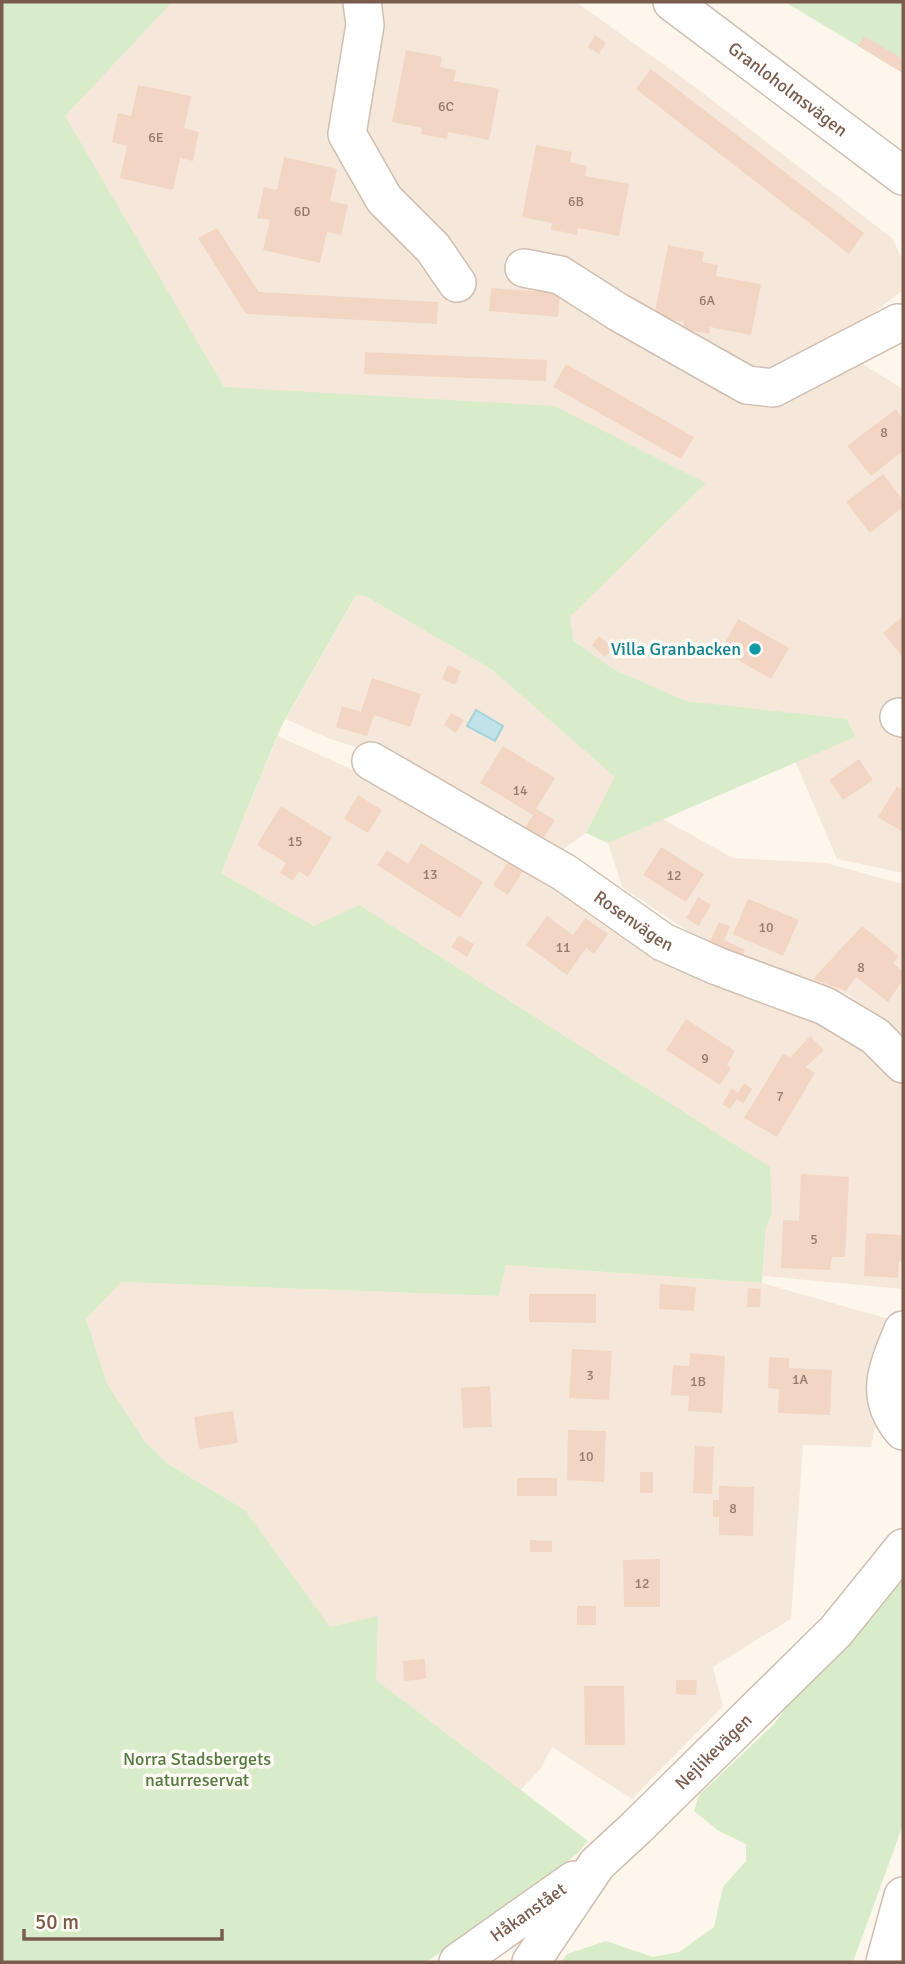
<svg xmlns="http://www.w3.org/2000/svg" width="905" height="1964" font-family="Signika,sans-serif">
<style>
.residential{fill:#f5e8da}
.green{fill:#d8ecc9}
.water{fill:#bfe3e8;stroke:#a5d3da;stroke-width:2}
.building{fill:#f3d5c3}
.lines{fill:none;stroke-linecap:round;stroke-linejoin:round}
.minor-casing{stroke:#d1beb0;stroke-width:40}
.minor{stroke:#fff;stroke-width:37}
.culture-dot{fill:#0f9aa8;stroke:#fffaf3;stroke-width:2.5}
.labels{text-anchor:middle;stroke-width:7;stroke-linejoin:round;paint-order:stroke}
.number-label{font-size:14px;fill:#987a6a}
.street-label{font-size:18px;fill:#7a5c4d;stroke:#fffaf3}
.culture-label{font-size:18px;fill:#0d838f;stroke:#fffaf3;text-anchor:end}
.park-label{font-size:18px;fill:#537a41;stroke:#fffaf3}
</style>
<rect width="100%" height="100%" fill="#fdf6ec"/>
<!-- residential -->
<path class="residential" d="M170,2H576L691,84L892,238L903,260V290L832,345L903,389V873L837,859L795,761L855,737L740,709L686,701L613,669L574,641L570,617L705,483L226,391L64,116Z
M358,592L491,669L616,777L586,833L556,854L413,765L330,739L286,719Z
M278,736L413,797L670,964L730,992L789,1010L848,1035L894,1073L903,1086V1289L763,1276L770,1167L314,926L221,873Z
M661,818L733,858L826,863L903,884V1038L848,994L759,966L703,941L622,887L608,843Z
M506,1265L762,1283L903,1323L886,1372L871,1447L803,1445L791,1619L713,1667L723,1706L632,1799L552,1747L541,1768L510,1802L500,1777L376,1680L330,1628L245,1510L125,1437L85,1322L99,1281L499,1296Z"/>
<!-- green -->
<path class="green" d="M2,2H172L65,116L224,387L554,406L706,483L570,617L574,641L613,669L686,701L847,719L855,737L608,843L586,833L615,777L491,669L365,596L356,595L282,725L221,873L314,926L359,905L770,1167L772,1213L766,1229L762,1283L506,1265L499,1296L121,1282L86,1319L107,1384L145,1442L167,1463L245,1510L330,1627L378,1616L376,1680L588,1841L578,1853L485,1924L426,1962H2Z
M785,2H903V73Z
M903,1572V1825L853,1962H561L567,1954L606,1941L653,1957L679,1952L714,1927L723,1887L746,1861V1844L719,1831L694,1811L699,1795L773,1725L801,1688L823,1672L872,1606Z"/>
<!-- water -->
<path class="water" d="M476,710L503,726L495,741L467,726Z"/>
<!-- building -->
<path class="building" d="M595,35L606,43L599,54L588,47Z
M864,36L903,59V73L858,46Z
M406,50L442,57L440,67L456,70L454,81L499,89L489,140L448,132L447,139L421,134L422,128L392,122Z
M651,69L864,233L849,254L636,89Z
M138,85L191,96L184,128L199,132L193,161L180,158L173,190L120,178L127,146L112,142L118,113L131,116Z
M536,145L572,152L570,162L587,166L585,176L629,184L619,236L578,228L577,235L564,232L551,230L552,223L522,217Z
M284,157L337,169L330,201L348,205L341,235L327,232L320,263L263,250L270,220L257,218L264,187L277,190Z
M217,228L259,292L438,302L437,324L246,314L198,238Z
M668,245L704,252L702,262L718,265L716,276L761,284L751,335L710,327L709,334L683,329L684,322L654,317Z
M491,288L560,293L558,317L489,311Z
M365,352L547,360L546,381L364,374Z
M566,364L694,437L681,459L553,387Z
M896,409L903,419V451L871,476L847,446Z
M883,474L903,500V507L870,533L846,502Z
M903,616V657L883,633Z
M738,619L789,648L771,679L721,650Z
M599,636L613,647L605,657L592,645Z
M448,665L461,671L455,685L442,679Z
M372,678L421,694L410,727L374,715L367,736L336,727L342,706L361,712Z
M451,713L464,720L456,733L444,725Z
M503,746L555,778L536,809L555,820L542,840L524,829L533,815L480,783Z
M859,759L873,780L843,800L829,780Z
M897,786L903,790V832L878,817Z
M358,795L382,810L368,833L344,819Z
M281,806L332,838L308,877L299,871L293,881L280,873L286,863L257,845Z
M421,843L483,882L460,918L377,865L387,850L408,864Z
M661,847L704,874L686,902L643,875Z
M509,860L524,869L508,895L493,885Z
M698,897L711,905L699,926L686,918Z
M748,899L799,920L783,956L733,934Z
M547,916L573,935L585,918L608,934L594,954L586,948L567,975L526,945Z
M719,922L730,926L724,940L745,950L741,958L709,943Z
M862,926L899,956L893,963L903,972V980L888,1002L856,977L846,991L813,979Z
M459,935L474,944L467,957L451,947Z
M686,1019L735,1051L727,1065L731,1068L720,1085L666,1050Z
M810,1036L824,1050L806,1067L815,1073L777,1137L744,1118L783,1054L791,1057Z
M744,1083L752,1089L743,1104L737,1099L730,1109L722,1104L732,1088L738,1093Z
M801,1174L849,1177L845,1257H832L830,1270L781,1268L783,1220L799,1221Z
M866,1233L903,1235V1261H899L898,1278L864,1276Z
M660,1284L696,1287L694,1311L659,1309Z
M748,1288L761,1289L760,1307H747Z
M529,1294H596V1323L529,1322Z
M572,1349L612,1351L609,1400L569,1398Z
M690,1353L725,1356L722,1413L688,1411L689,1396L671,1395L673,1365L689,1366Z
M769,1357L789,1358V1368L832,1370L830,1415L778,1413L779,1389L768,1388Z
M490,1386L492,1427L463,1428L461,1388Z
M233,1411L238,1443L199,1449L194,1417Z
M568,1430L606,1431L604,1482L567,1480Z
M695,1446L714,1447L712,1494L693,1493Z
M640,1472H653V1493H640Z
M517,1478H557V1496H517Z
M719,1486L754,1487L753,1536L719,1535V1517H713V1500H719Z
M530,1540L552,1541V1552H530Z
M660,1559V1607H624L623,1560Z
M577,1606H596V1625H577Z
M425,1659L426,1679L404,1681L403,1661Z
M676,1680H697L696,1695L676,1694Z
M584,1686H624L625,1745H585Z"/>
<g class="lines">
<defs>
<g id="minor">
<path d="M362,2L365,25L347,134L384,199L433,248L457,283"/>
<path id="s1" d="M672,2L903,176"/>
<path d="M524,268L560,275L618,312L747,385L773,388L898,323"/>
<path d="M899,717L903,718"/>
<path id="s2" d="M371,761L565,873L663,942L717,966L825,1006L875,1036L903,1064"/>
<path d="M903,1330C888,1367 873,1396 903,1431"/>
<path id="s3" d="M458,1962L574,1880"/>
<path id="s4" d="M531,1962L597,1864L636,1828L836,1631L903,1548"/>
<path d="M885,1962L903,1896"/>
</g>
</defs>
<!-- minor casing -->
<use href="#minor" class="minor-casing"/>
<!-- minor -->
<use href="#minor" class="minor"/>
</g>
<!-- markers -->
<circle class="culture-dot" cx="755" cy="649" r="7"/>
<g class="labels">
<!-- number labels -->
<g class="number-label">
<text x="446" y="111">6C</text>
<text x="156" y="142">6E</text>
<text x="576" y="206">6B</text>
<text x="302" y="216">6D</text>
<text x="707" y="305">6A</text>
<text x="884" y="437">8</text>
<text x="520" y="795">14</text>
<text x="295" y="846">15</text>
<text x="430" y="879">13</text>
<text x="674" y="880">12</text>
<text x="766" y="932">10</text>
<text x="563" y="952">11</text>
<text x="861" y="972">8</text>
<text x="705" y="1063">9</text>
<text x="780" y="1101">7</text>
<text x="814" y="1244">5</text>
<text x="590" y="1380">3</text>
<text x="800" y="1384">1A</text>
<text x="698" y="1386">1B</text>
<text x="586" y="1461">10</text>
<text x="733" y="1513">8</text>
<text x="642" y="1588">12</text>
</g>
<!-- street labels -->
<g class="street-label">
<text dy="6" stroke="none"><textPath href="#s1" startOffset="145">Granloholmsvägen</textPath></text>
<text dy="6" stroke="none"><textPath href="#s2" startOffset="308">Rosenvägen</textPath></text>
<text dy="6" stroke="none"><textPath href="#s4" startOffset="280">Nejlikevägen</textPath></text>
<text dy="6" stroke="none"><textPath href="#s3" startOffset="86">Håkanstået</textPath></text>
</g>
<!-- culture labels -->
<g class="culture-label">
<text x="741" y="655">Villa Granbacken</text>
</g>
<!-- park labels -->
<g class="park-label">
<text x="197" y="1765">Norra Stadsbergets<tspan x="197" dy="21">naturreservat</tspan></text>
</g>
</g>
<!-- border -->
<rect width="905" height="1964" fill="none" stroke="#7a5c4d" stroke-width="7"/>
<!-- scale -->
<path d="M24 1929v10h198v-10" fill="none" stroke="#7a5c4d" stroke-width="3.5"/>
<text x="35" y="1929" font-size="21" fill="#7a5c4d" stroke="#fffaf3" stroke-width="5" paint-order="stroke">50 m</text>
</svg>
